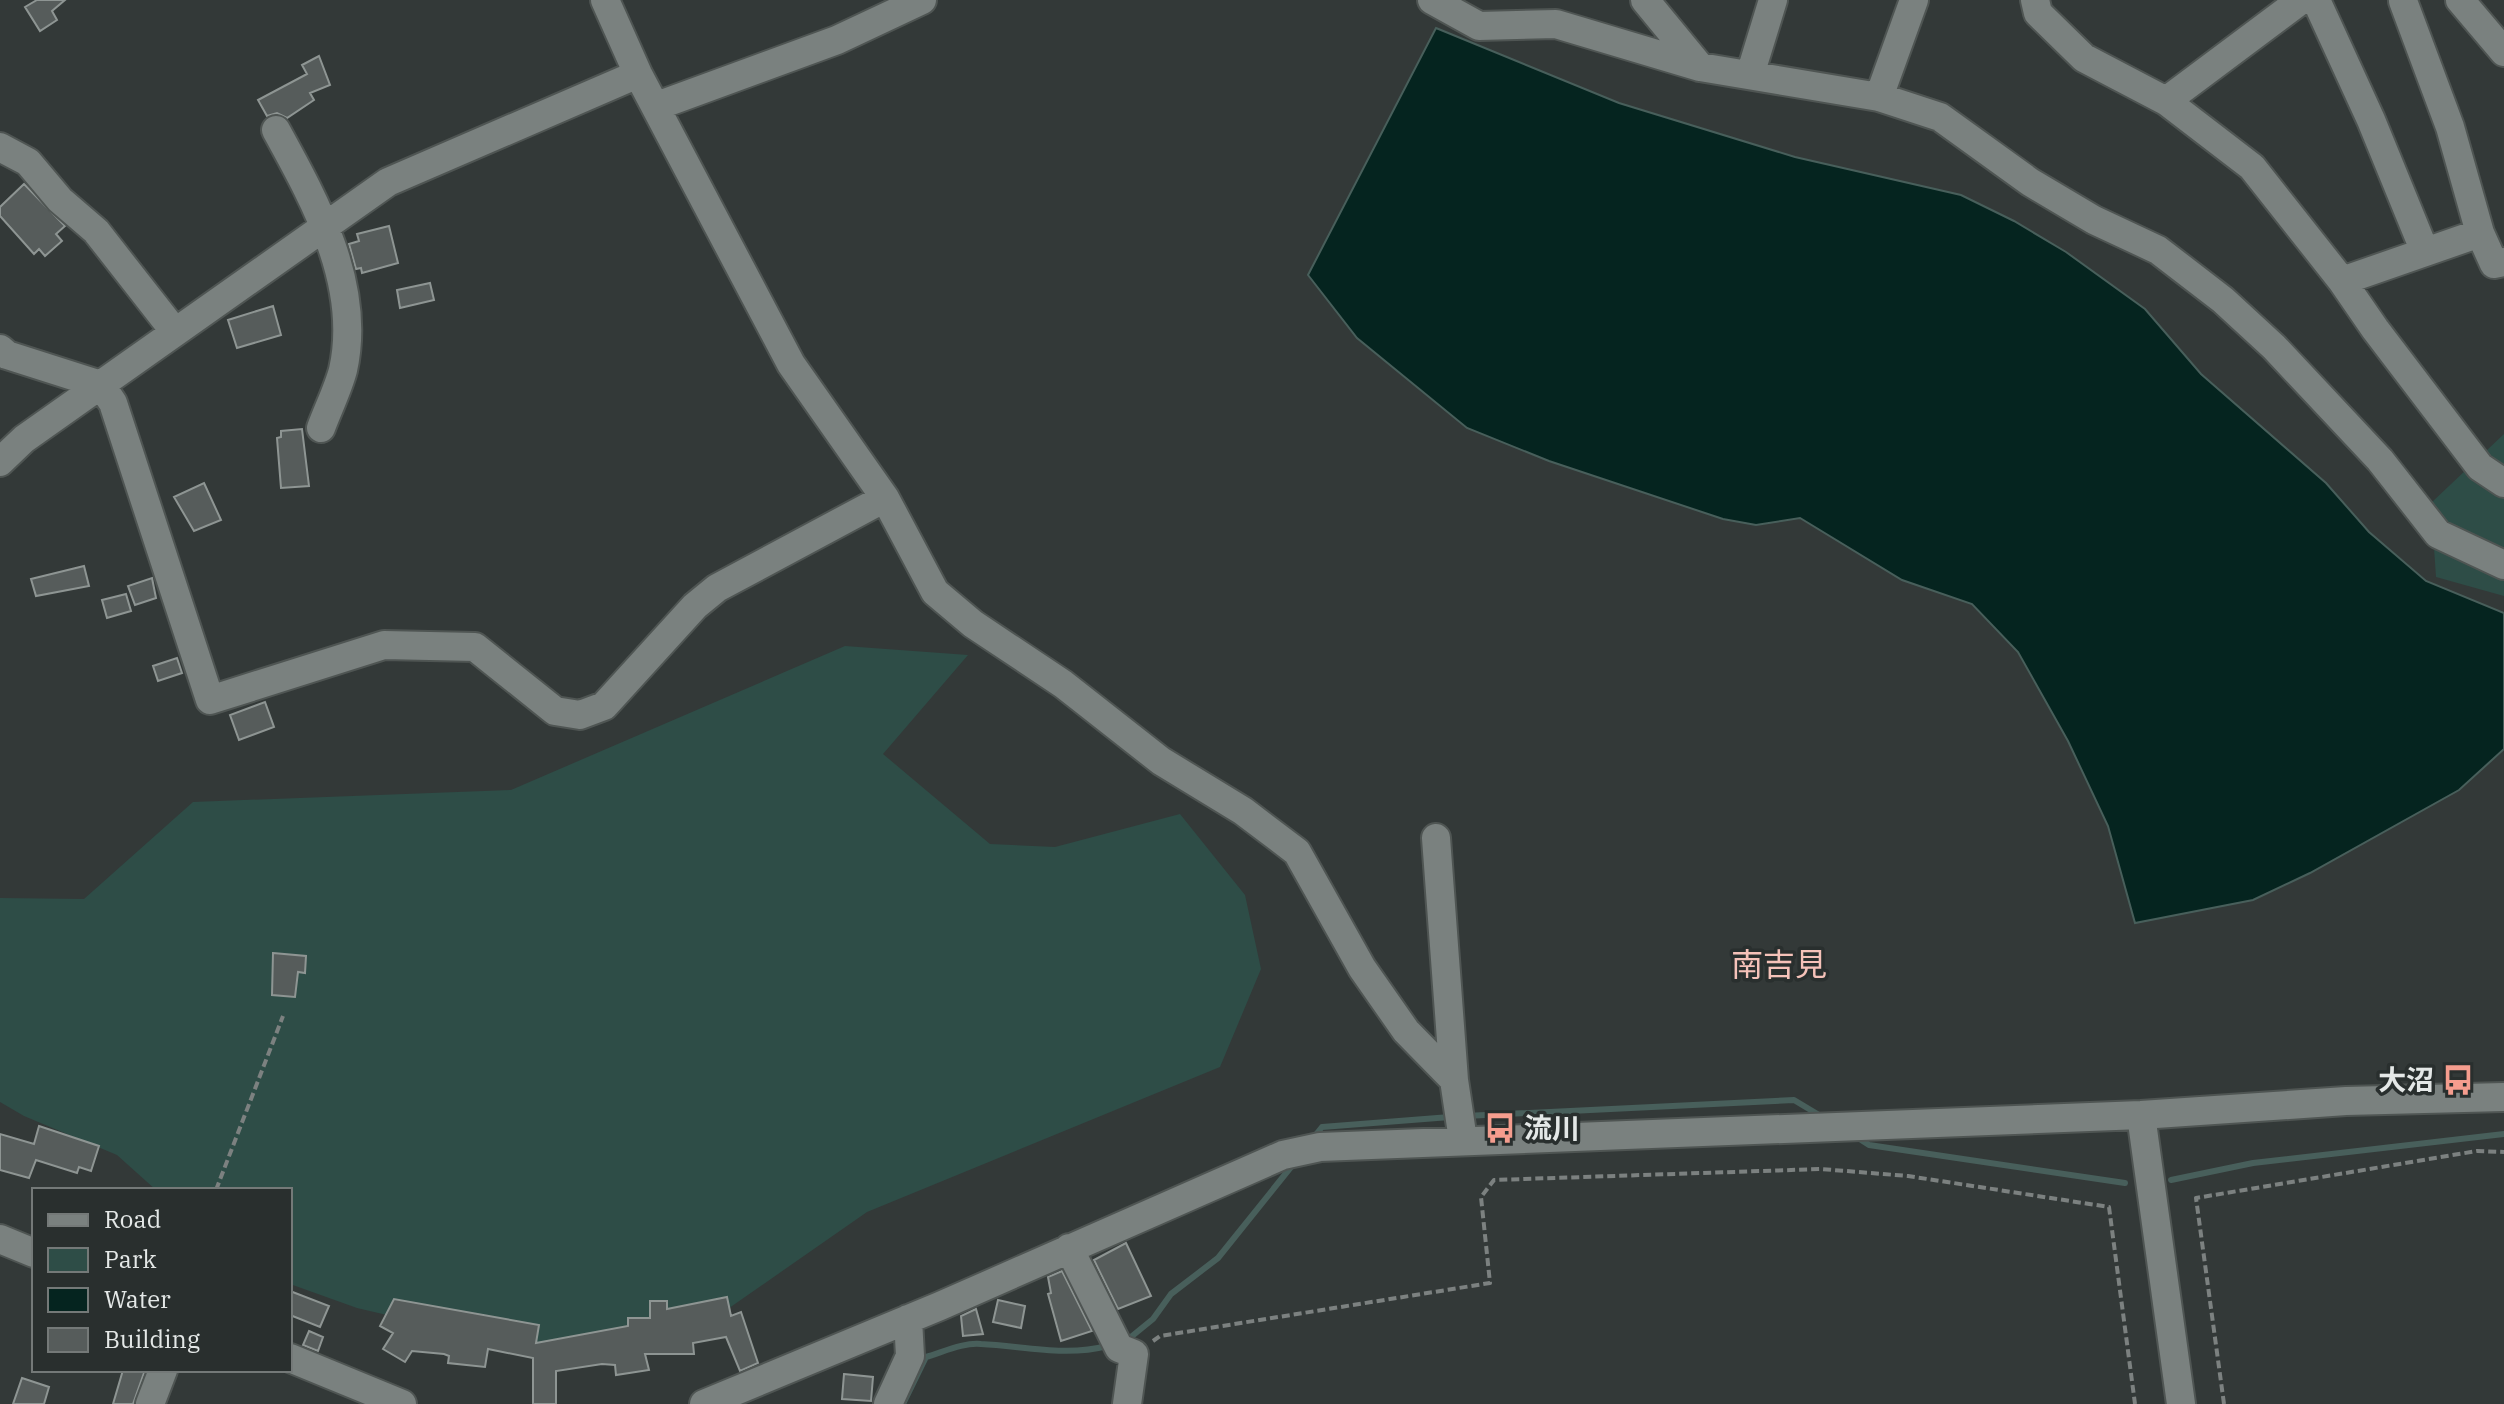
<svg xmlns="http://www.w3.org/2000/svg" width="2504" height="1404" font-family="'IBM Plex Serif','Noto Sans JP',serif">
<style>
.green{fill:#2e4d47}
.water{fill:#05241f;stroke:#485f5b;stroke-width:2}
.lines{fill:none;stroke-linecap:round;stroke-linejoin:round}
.stream{stroke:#485f5b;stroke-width:6}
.building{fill:#565c5b;stroke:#8e9593;stroke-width:2}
.minor-casing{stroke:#4f5553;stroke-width:32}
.path{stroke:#7c8180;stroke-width:4;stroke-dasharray:8 4;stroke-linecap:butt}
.minor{stroke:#7a817f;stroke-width:28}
.labels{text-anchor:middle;stroke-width:7;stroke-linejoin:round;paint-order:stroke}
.poi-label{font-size:28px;font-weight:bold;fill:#e4e8e7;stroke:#292f2e;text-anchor:end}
.quarter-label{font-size:32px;fill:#f5c2b9;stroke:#292f2e}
</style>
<rect width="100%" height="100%" fill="#333938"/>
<!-- green -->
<path class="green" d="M2504,434V596L2436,577L2431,503Z
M845,646L968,655L883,754L990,844L1055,847L1180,814L1245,895L1261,969L1220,1067L867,1212L699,1329L549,1353L357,1308L290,1284V1190H156L117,1155L24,1116L0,1102V898L84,899L193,802L511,790Z"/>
<!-- water -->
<path class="water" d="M1436,28L1619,103L1795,157L1961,195L2014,221L2066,252L2145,309L2201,374L2326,483L2369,532L2426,581L2504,613V749L2459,790L2310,873L2253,900L2135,923L2108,826L2068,741L2018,652L1972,604L1902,580L1800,518L1756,525L1723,519L1549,461L1467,428L1357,338L1308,275Z"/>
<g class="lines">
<!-- stream -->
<path class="stream" d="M1465,1116L1794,1100L1824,1118
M1855,1136L1869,1145L2125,1183
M1314,1137L1322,1127L1450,1117
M2171,1180L2253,1163L2504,1134
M1126,1341L1153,1319L1171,1294L1218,1258L1295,1162
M903,1404L926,1357C943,1352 965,1342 981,1344C1023,1346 1066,1357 1107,1346"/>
</g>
<!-- building -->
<path class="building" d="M37,0H65L52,11L57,20L40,31L25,7Z
M319,56L330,85L310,93L314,100L287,118L277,113L267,116L258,100L307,74L302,65Z
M24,184L65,226L56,234L62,241L45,256L39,249L34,254L0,216V207Z
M389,226L398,263L362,273L361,268L356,269L349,244L359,241L357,234Z
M430,283L434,300L400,308L397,290Z
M273,306L281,335L237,348L228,320Z
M302,429L309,486L281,488L277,438L281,437V431Z
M204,483L221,520L194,531L174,497Z
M84,566L89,586L36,596L31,579Z
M152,578L156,598L135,605L128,586Z
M126,594L131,611L107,618L102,600Z
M177,658L182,673L158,681L153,666Z
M265,702L274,727L239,740L230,715Z
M273,953L306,956L305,973L298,972L295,997L272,995Z
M39,1126L99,1146L91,1171L79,1167L77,1173L36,1160L29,1178L0,1170V1134L34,1144Z
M1126,1243L1151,1296L1118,1309L1094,1260Z
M1062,1271L1092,1331L1061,1341L1048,1294L1051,1293L1048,1277Z
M290,1291L329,1306L320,1327L290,1315Z
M727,1297L731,1316L741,1312L758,1363L740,1371L726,1337L693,1343L694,1354H645L649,1370L616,1375L615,1365L602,1364L556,1371V1404H533V1358L488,1349L485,1367L448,1363L449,1356L444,1354L412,1351L405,1362L383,1349L393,1333L380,1326L394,1299L539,1325L536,1343L628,1326V1318H650V1301H667V1309Z
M998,1300L1025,1306L1021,1328L993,1322Z
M976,1309L983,1334L963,1336L961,1316Z
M309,1331L323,1337L318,1351L303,1345Z
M123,1370H145L133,1404H113Z
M844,1374L873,1377L871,1401L842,1399Z
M22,1378L49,1387L44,1404H13Z"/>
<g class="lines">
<defs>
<path id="minor" d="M605,0L638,74L791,364L885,498L935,592L973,624L1063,684L1161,761L1243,811L1297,852L1362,968L1406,1031L1454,1080L1463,1140
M1432,0L1479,26L1556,24L1700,67L1879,97L1940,117L2030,182L2094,220L2158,250L2223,300L2274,347L2380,460L2438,534L2504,565
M1645,0L1700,67
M2035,0L2038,13L2084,58L2166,101L2252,167L2342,281L2375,329L2480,467L2504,483
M2316,0L2371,120L2425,252
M2460,0L2504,52
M2403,1L2450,127L2480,233L2494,264L2504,262
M1750,75L1773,0
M1879,97L1914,0
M2166,101L2301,0
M657,106L837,40L922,0
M276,130C315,201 362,285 343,370C338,389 328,409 321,428
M0,147L28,162L60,200L96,231L175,332
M2342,281L2480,233
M0,349L7,355L101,385L113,403L210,700L384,645L475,647L555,711L580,715L604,706L695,606L717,588L885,498
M0,462L24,439L388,182L638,74
M1436,838L1454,1080
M2141,1115L2181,1404
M0,1239L34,1253
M1069,1248L1119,1348L1134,1354L1127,1404
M290,1358L402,1404
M150,1404L163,1370
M704,1404L940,1306L1283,1155L1320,1147L2141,1115L2346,1101L2504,1097
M888,1404L910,1356L908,1319"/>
</defs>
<!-- minor casing -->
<use href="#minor" class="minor-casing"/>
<!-- path -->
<path class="path" d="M216,1190L283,1016
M1153,1341L1160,1336L1490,1283L1481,1197L1494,1180L1821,1169L1908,1176L2109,1207L2135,1404
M2224,1404L2196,1198L2477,1151L2504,1152"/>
<!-- minor -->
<use href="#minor" class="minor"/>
</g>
<!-- icons -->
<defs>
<symbol id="bus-bare" viewBox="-9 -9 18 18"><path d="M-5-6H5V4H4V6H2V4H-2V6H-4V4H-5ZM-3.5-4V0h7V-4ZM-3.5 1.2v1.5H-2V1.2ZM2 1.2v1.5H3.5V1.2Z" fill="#f59d8e" stroke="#292f2e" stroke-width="2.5" paint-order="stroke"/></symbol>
</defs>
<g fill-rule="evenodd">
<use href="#bus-bare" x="2436" y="1058" width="44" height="44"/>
<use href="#bus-bare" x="1478" y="1106" width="44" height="44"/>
</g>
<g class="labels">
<!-- poi labels -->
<g class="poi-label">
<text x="2434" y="1090">大沼</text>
<text x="1524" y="1138" text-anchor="start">流川</text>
</g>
<!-- quarter labels -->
<g class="quarter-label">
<text x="1779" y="976">南吉見</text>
</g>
</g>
<!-- legend -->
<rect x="32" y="1188" width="260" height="184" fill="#292f2e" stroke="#747978" stroke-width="2"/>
<rect x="48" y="1214" width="40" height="12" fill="#7a817f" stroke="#747978" stroke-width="2"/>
<text x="104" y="1228" font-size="24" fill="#e4e8e7">Road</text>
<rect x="48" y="1248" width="40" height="24" fill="#2e4d47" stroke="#747978" stroke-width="2"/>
<text x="104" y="1268" font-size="24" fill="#e4e8e7">Park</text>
<rect x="48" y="1288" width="40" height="24" fill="#05241f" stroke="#747978" stroke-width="2"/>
<text x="104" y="1308" font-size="24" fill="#e4e8e7">Water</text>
<rect x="48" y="1328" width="40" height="24" fill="#565c5b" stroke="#747978" stroke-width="2"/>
<text x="104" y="1348" font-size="24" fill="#e4e8e7">Building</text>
</svg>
